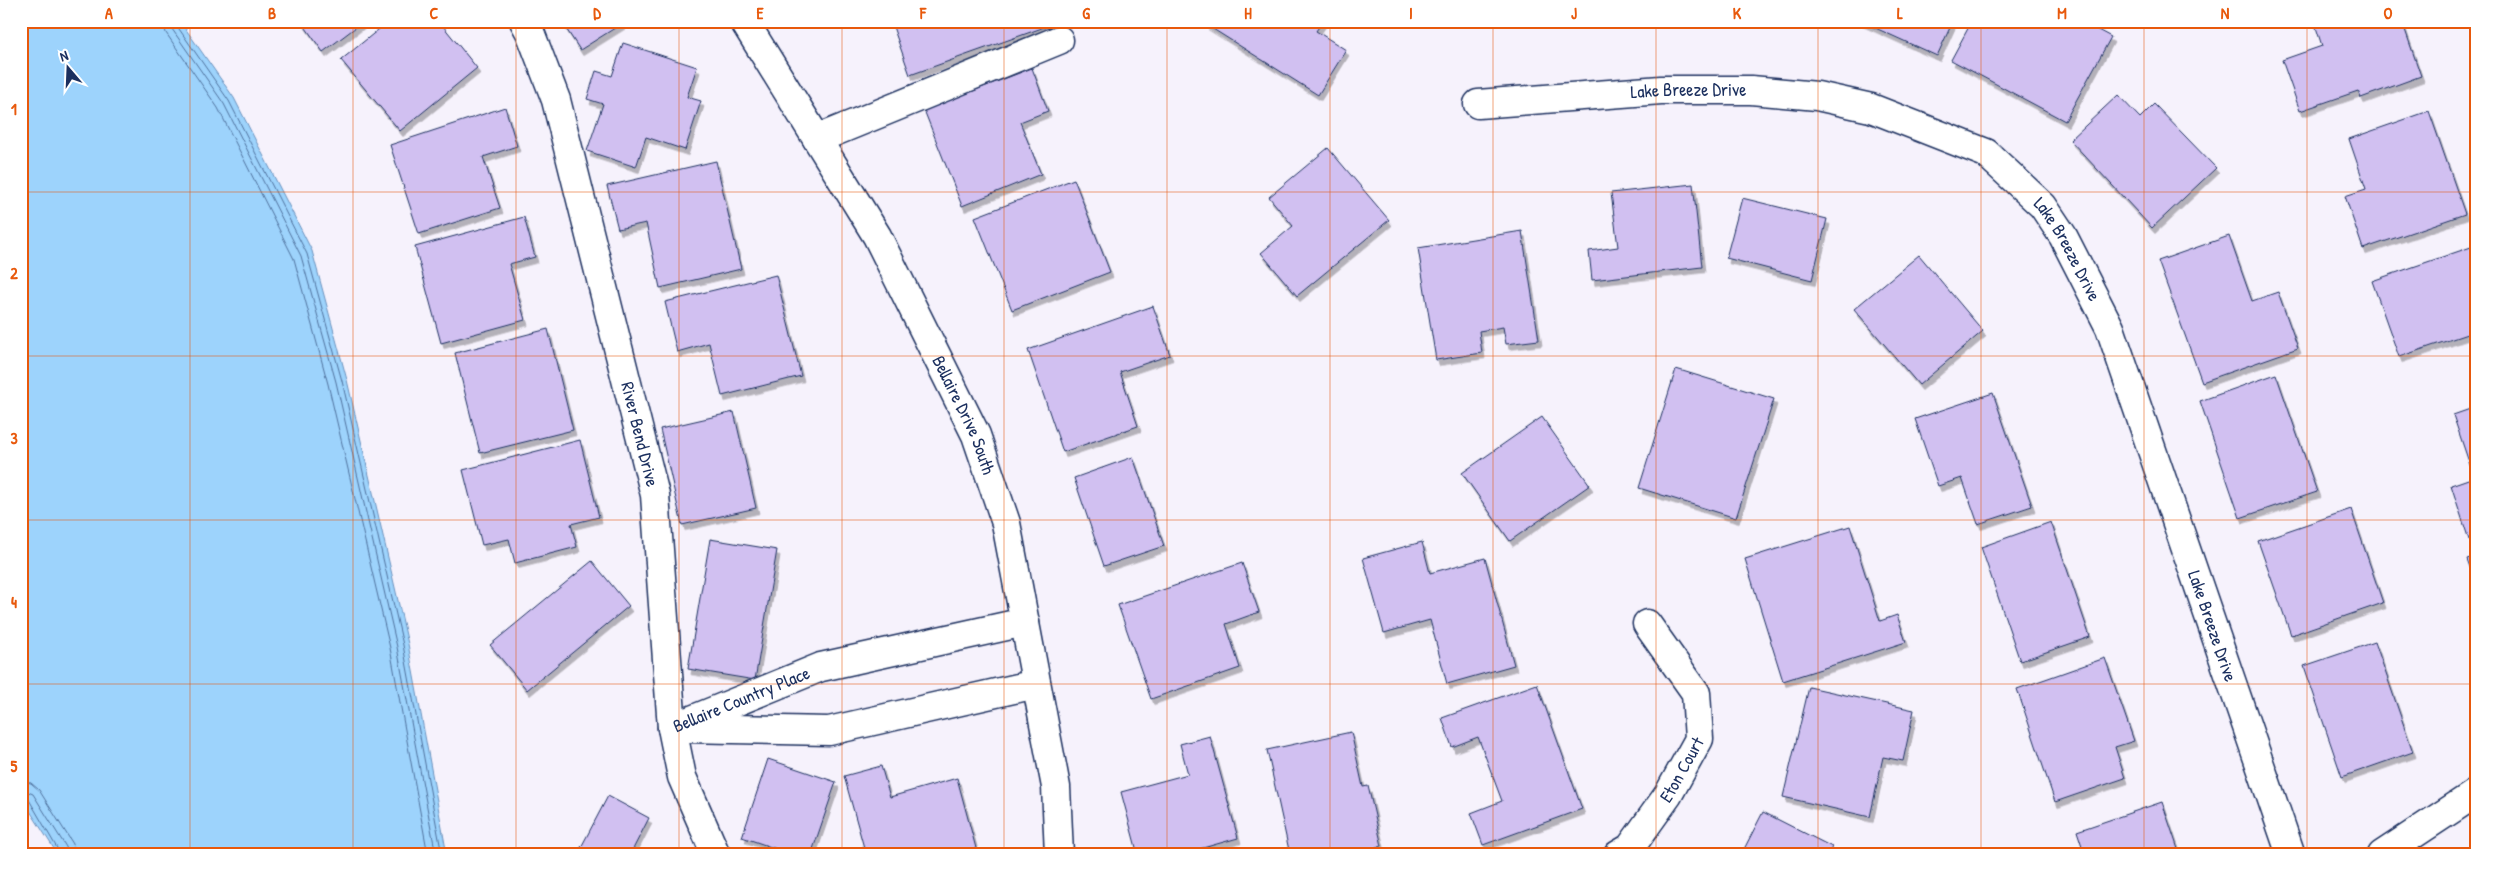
<svg xmlns="http://www.w3.org/2000/svg" width="2497" height="876" font-family="'Patrick Hand',sans-serif">
<style>
.water{fill:#9dd3fc;stroke:#6991bd}
.lines{fill:none;stroke-linecap:round;stroke-linejoin:round}
.shore{stroke:#4f719d;stroke-width:1}
.building{fill:#d1c0f1;stroke:#1b2f5e;filter:url(#shadow)}
.minor-casing{stroke:#1b2f5e;stroke-width:31}
.minor{stroke:#fff;stroke-width:28}
.grid{fill:none;stroke:#e8590c;stroke-width:1;stroke-opacity:0.55}
.labels{text-anchor:middle;stroke-width:4;stroke-linejoin:round;paint-order:stroke}
.street-label{font-size:18px;fill:#1b2f5e;stroke:#fff}
.neatline{fill:none;stroke:#e8590c;stroke-width:2}
.grid-label{font-size:16px;text-anchor:middle;font-weight:bold;fill:#e8590c}
</style>
<defs>
<filter id="shadow"><feDropShadow dx="3" dy="5.5" stdDeviation="0" flood-color="#0004"/></filter>
</defs>
<rect width="100%" height="100%" fill="#f6f2fc"/>
<filter id="ink" filterUnits="userSpaceOnUse"><feTurbulence type="fractalNoise" baseFrequency=".02" numOctaves="2"/><feDisplacementMap in="SourceGraphic" scale="10" xChannelSelector="R" yChannelSelector="G"/><feConvolveMatrix kernelMatrix="1 2 1 2 8 2 1 2 1" color-interpolation-filters="sRGB"/></filter>
<g filter="url(#ink)">
<!-- water -->
<path class="water" d="M21,21H180L234,98L312,251L347,380L408,644L447,855H58L21,797Z"/>
<g class="lines">
<!-- shore -->
<path class="shore" d="M163,21L166,33L218,108L294,259L328,384L390,648L428,855
M170,21L172,29L224,104L301,256L336,382L397,647L436,855
M176,21L177,26L229,101L307,254L342,381L403,645L442,855
M21,781L31,783L39,790L73,844L75,855
M21,789L33,794L66,847L68,855
M21,795L28,798L61,855"/>
</g>
<!-- building -->
<path class="building" d="M301,21H364L323,52Z
M389,21H439L477,68L400,131L341,60Z
M561,21H626L580,50Z
M891,21H1056V23L910,75Z
M1207,21H1323L1316,31L1346,50L1318,95L1205,24Z
M1860,21H1953L1937,56Z
M1972,21H2081L2111,37L2065,121L1951,60Z
M2314,21H2402L2421,76L2361,98L2358,91L2300,111L2282,60L2322,46Z
M623,43L697,67L687,97L701,101L685,150L646,137L636,167L587,151L603,104L587,99L596,71L612,76Z
M1032,68L1048,111L1020,122L1041,174L962,206L924,110Z
M2118,95L2140,118L2154,104L2216,168L2152,228L2070,140Z
M505,107L517,146L483,157L500,208L419,234L390,145Z
M2429,111L2465,214L2363,249L2345,196L2366,189L2349,139Z
M1328,148L1389,220L1297,296L1261,253L1293,226L1269,197Z
M716,161L741,269L660,288L646,223L618,229L607,186Z
M1074,179L1110,272L1012,310L975,217Z
M1693,184L1702,267L1592,280L1589,251L1618,247L1611,193Z
M1742,198L1827,219L1812,280L1726,258Z
M524,217L535,257L509,264L525,320L441,343L415,247Z
M1522,231L1539,340L1506,344L1503,327L1479,331L1482,353L1436,360L1418,248Z
M2229,236L2252,301L2278,292L2298,348L2202,382L2158,261Z
M2474,246L2476,331L2399,357L2372,281Z
M1919,255L1983,331L1919,385L1854,309Z
M776,275L801,376L722,396L709,343L677,352L665,302Z
M1153,306L1170,355L1120,372L1138,426L1063,452L1028,350Z
M548,329L573,430L480,453L455,353Z
M1676,369L1774,399L1736,518L1639,488Z
M2276,374L2317,492L2240,518L2200,401Z
M1993,393L2032,506L1978,524L1962,478L1938,486L1915,419Z
M2476,407V538L2469,540L2451,485L2474,477L2453,415Z
M734,412L756,508L682,525L660,429Z
M1542,417L1590,485L1510,541L1462,473Z
M580,440L599,517L571,524L577,547L515,563L509,539L482,545L463,470Z
M1133,457L1164,546L1104,566L1074,478Z
M2351,509L2383,603L2291,635L2258,541Z
M2051,522L2090,637L2020,661L1981,547Z
M1850,526L1880,621L1897,615L1906,642L1783,681L1745,559Z
M710,539L777,550L755,680L688,669Z
M1422,542L1430,573L1485,558L1514,665L1447,684L1430,620L1384,633L1363,558Z
M2476,556V584L2467,559Z
M592,561L629,606L527,690L490,645Z
M1242,563L1259,612L1226,624L1240,668L1151,699L1118,605Z
M2375,642L2413,752L2342,777L2304,666Z
M2105,658L2134,741L2115,747L2125,778L2055,802L2017,689Z
M1537,684L1582,809L1483,845L1471,813L1502,801L1478,737L1452,747L1442,718Z
M1809,687L1914,710L1903,761L1883,757L1870,817L1783,797Z
M1351,732L1363,787L1368,786L1382,846L1342,855H1290L1267,750Z
M1210,736L1238,838L1178,855H1138L1121,792L1188,774L1180,744Z
M768,759L836,782L811,855H794L742,837Z
M881,766L890,797L957,778L977,852L966,855H866L844,776Z
M608,796L649,818L630,855H577Z
M2162,802L2180,855H2085L2077,831Z
M1763,812L1832,847L1828,855H1741Z"/>
<g class="lines">
<defs>
<g id="minor">
<path id="s1" d="M524,21L530,32L556,100L655,495L672,728L682,777L716,855"/>
<path id="s2" d="M744,21L877,236L976,435L1006,523L1056,787L1059,855"/>
<path id="s3" d="M1478,104L1661,90H1751L1817,96L1871,108L1986,153L2043,206L2063,236L2110,328L2291,855"/>
<path d="M817,139L1059,40"/>
<path id="s4" d="M672,728L821,667L1025,622"/>
<path d="M683,728L829,731L1036,684"/>
<path id="s5" d="M1618,855L1630,848L1668,795L1699,739L1696,693L1647,624"/>
<path d="M2382,855L2476,793"/>
</g>
</defs>
<!-- minor casing -->
<use href="#minor" class="minor-casing"/>
<!-- minor -->
<use href="#minor" class="minor"/>
</g>
</g>
<!-- grid -->
<path class="grid" d="M190,21V855M353,21V855M516,21V855M679,21V855M842,21V855M1004,21V855M1167,21V855M1330,21V855M1493,21V855M1656,21V855M1818,21V855M1981,21V855M2144,21V855M2307,21V855M21,192H2476M21,356H2476M21,520H2476M21,684H2476"/>
<g class="labels">
<!-- street labels -->
<g class="street-label">
<text dy="6" stroke="none"><textPath href="#s3" startOffset="211">Lake Breeze Drive</textPath></text>
<text dy="6" stroke="none"><textPath href="#s3" startOffset="646">Lake Breeze Drive</textPath></text>
<text dy="6" stroke="none"><textPath href="#s2" startOffset="452">Bellaire Drive South</textPath></text>
<text dy="6" stroke="none"><textPath href="#s1" startOffset="430">River Bend Drive</textPath></text>
<text dy="6" stroke="none"><textPath href="#s3" startOffset="1051">Lake Breeze Drive</textPath></text>
<text dy="6" stroke="none"><textPath href="#s4" startOffset="75">Bellaire Country Place</textPath></text>
<text dy="6" stroke="none"><textPath href="#s5" startOffset="108">Eton Court</textPath></text>
</g>
</g>
<!-- margin -->
<rect width="2497" height="876" fill="none" stroke="#fff" stroke-width="55"/>
<!-- north arrow -->
<g transform="translate(68 68) rotate(341)" stroke="#ffffff" stroke-width="4" paint-order="stroke">
<path d="M0-4L9 19L0 12L-9 19Z" fill="#1b2f5e"/>
<text y="-8" font-size="14" font-weight="bold" text-anchor="middle" fill="#1b2f5e">N</text>
</g>
<rect x="28" y="28" width="2442" height="820" class="neatline"/>
<g class="grid-label">
<text x="109" y="19">A</text>
<text x="272" y="19">B</text>
<text x="434" y="19">C</text>
<text x="597" y="19">D</text>
<text x="760" y="19">E</text>
<text x="923" y="19">F</text>
<text x="1086" y="19">G</text>
<text x="1248" y="19">H</text>
<text x="1411" y="19">I</text>
<text x="1574" y="19">J</text>
<text x="1737" y="19">K</text>
<text x="1900" y="19">L</text>
<text x="2062" y="19">M</text>
<text x="2225" y="19">N</text>
<text x="2388" y="19">O</text>
<text x="14" y="115">1</text>
<text x="14" y="279">2</text>
<text x="14" y="444">3</text>
<text x="14" y="608">4</text>
<text x="14" y="772">5</text>
</g>
</svg>
